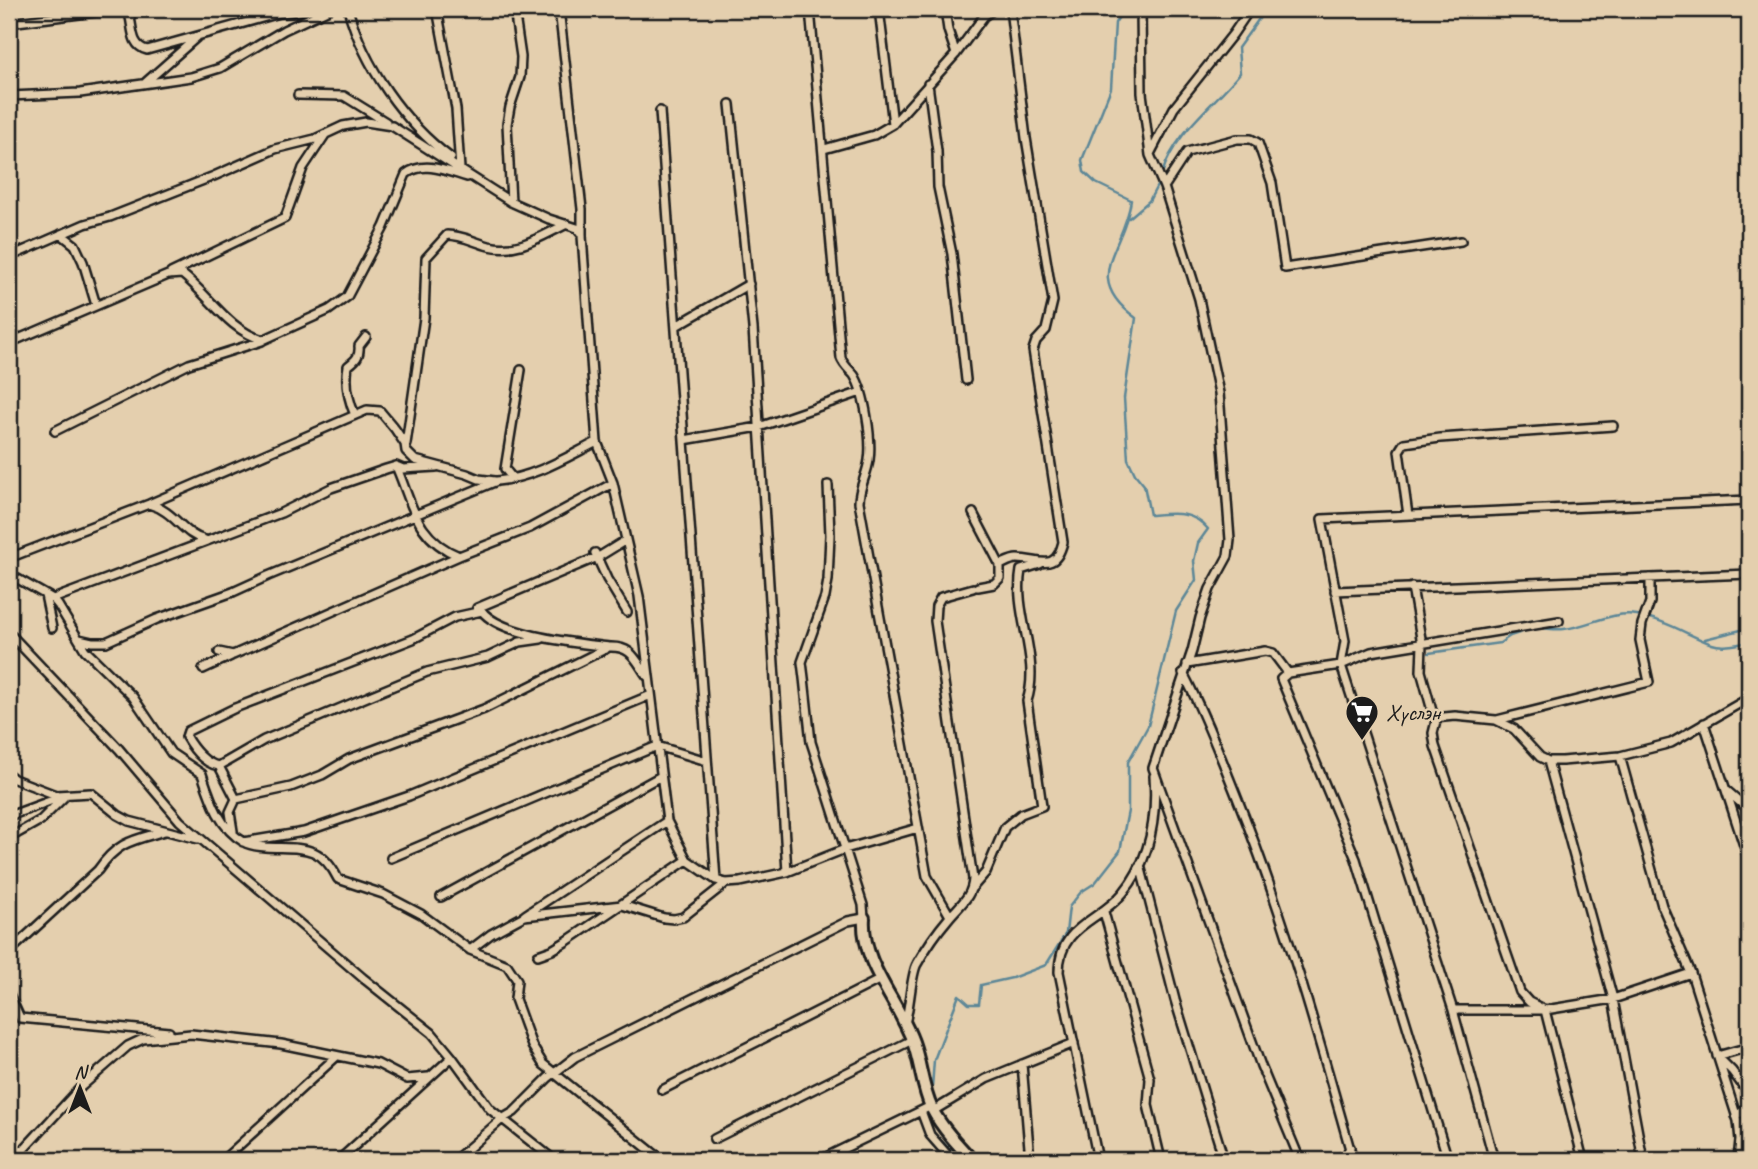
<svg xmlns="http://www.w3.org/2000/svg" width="1758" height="1169" font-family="Caveat,sans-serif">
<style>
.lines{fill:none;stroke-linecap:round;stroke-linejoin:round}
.stream{stroke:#5d8797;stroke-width:2.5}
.street-casing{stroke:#1c1c1c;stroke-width:12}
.secondary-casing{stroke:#1c1c1c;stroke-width:16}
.street{stroke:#e4cfae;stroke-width:7}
.secondary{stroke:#e4cfae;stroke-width:10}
.labels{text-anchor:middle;stroke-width:5;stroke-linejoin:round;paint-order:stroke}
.poi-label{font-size:24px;fill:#1c1c1c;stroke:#e4cfae;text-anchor:start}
</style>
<rect width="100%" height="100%" fill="#e4cfae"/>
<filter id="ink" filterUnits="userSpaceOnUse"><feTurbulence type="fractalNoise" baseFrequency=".0143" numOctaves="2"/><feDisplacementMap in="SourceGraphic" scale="14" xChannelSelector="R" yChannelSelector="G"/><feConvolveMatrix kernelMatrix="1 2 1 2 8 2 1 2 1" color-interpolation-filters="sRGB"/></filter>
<g filter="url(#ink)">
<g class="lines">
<!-- stream -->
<path class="stream" d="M1162,174C1174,133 1214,105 1240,73L1238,48L1266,9
M1129,218L1149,201L1160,180
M1537,628C1546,628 1555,630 1564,629C1589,626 1611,611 1637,615C1663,619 1688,635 1712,644C1723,648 1738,644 1749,642
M1705,639L1749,628
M1429,653L1500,643L1510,636L1531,629
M932,1088L934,1060L959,995L969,1004H979L981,985L1012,978L1046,965L1066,933L1069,907L1081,892L1095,883L1120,851L1128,811V762L1148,726L1176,611L1196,580L1194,561L1198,543L1208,529C1192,510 1173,513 1150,515L1144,485L1135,474L1128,459L1124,398L1136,318C1079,277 1125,249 1131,200L1096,183L1084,172L1082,160L1111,88L1115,23L1124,9
M926,1116L933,1132L960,1160"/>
<defs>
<path id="street" d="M348,9C364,66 403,122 451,158
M437,9L456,109L460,169
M559,9L582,209V236L597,442L613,483L639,596L667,821L687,860L716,880L726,883L740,882L787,872L845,849L918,828
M810,9L841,358C844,366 849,369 854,375C865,392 872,440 869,460C867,475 859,487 859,502L927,876L950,916
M879,9L893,124
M945,9L948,30L956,54
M1141,9L1142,93L1150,155L1164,187L1199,299L1219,393L1230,540L1228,556L1210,589L1200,618L1192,651L1153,768L1261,1066L1300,1160
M9,23L119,9L128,10C134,26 129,45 147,50L280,13L314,9
M146,82L197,37
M928,84L937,151L938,187L952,254L966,380
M298,95L344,96L386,122
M9,96L80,93L191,77L220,68L284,30L329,9
M730,104L753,328L787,872
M660,111L716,880
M824,149L874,135L893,124L956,54L984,16L994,9
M1150,154L1174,108L1233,34L1250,9
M1164,187L1187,152L1237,139H1251L1258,143L1272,183L1285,268L1461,241
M511,202L507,124L510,107L520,77L521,57L514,9
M61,234L75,245L83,262L96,305
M9,257L85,224L110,217L214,176L275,149L315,139L343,126L366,122L392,126L511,202L549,219L577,228L582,235
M171,273L285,218L303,168L325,135
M676,326L749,284
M9,343L168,275L182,274C210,296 228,330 263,340L329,310L347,297L384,227L406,174C424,160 447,171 467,177
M355,415C348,399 345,383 348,366C356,360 360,356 359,346L366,337
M55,431L189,364L262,341
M684,440L759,427L861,392
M406,444L424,318L426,258L447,235C462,235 474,242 489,246C518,253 541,236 567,224
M396,466C413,505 415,538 459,556
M513,479L505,469L521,370
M149,504C175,511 183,535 205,540
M973,513L1000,565
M1408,515L1399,451L1404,443L1440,438L1613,426
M595,553L607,579L627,612
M9,558L149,504L367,410L380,411L395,429L405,444L406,451L415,460L467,474L479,479L495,481
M9,574L53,599L58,605L85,650L133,697L171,753L202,774C210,798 219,828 244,842C250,846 258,846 265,847C301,849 320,843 338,879L383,894L421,914L470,950L507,965L517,980L515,999L532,1046L543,1064L662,1160
M978,587L994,584L1000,578V565C1005,563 1011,559 1017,559C1040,559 1055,574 1063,542L1033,350L1036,341L1046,330L1053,301L1026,138L1010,9
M1412,587L1422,644L1421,671L1434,718L1455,716L1496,720L1514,729L1540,757L1548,761H1562L1620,756L1671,743L1749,698
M1335,591L1749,574
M45,595L52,628
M53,599L281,513L331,488L386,469L396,466L403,469L436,467
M477,608L600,556L626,540
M9,633L119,749L180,821L363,978L432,1033L452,1057L490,1109L554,1160
M79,639L92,642H106L157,619L233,592L268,576L497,481C533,478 565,458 597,442
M219,652L233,655L459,556L530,528L613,483
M1187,664L1265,651L1273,653L1288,673
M203,669L231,656
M1183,673C1203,711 1218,750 1234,790C1283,911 1318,1035 1353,1160
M1434,718L1436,721L1433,733L1435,746L1520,992L1529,1002L1545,1010L1583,1160
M1497,720L1649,682L1640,640L1642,624L1650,602V578
M1704,723L1749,861
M1620,756L1662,906L1691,973L1738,1121L1740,1140L1738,1160
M1548,761L1613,999L1643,1160
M219,766L264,740L427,672L488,657L520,642L541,639
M9,775L14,779L56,795L91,793L118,815L129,821L198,839
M1726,790L1749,810
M236,799L291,787L322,775L349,759L484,709L607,648
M9,816L61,797
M233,831L230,812L236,799L219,766C205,764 193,749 186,737L188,731L235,708L413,639L455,617L482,611C501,636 578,643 609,647C632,646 635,659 647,676
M9,838L41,820L65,796
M243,842L304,832L409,796L651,695
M391,858L657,746L707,761
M1140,865L1175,1000L1224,1160
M972,888L986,872L1005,827L1021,814L1042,806L1027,701C1041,658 1013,614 1021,570L1040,564
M441,897L661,776
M1104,912L1150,1079L1148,1105L1161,1160
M525,915L667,821
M470,950L491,934L524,916L622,905L664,918L674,919L683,917L726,883
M9,952L98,870C118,841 134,840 165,831
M538,955L552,950L567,941L687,860
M9,994L20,1018L169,1032
M1453,1010H1545L1613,999L1691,973
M905,1023C910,1007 911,974 917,964C926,948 936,933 948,919C959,905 972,898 973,879L935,621L936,606L941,597L973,588
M1749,1047L1717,1056L1732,1071L1749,1094
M1022,1064L1030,1160
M662,1090L881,979
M921,1111L930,1135L952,1160
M933,1111L986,1079L1074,1043
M1736,1116L1749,1107
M714,1139L912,1040
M9,1152L23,1150L82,1086L128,1046L143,1039L191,1034L281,1044L378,1064L407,1079L428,1077
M223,1160L337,1056
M339,1160L452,1057
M455,1160L502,1119L514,1112L548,1078L575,1057L848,921L864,918L863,905L811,742L804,678L802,662L825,597L828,580L830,535L828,485
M820,1160L931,1106
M1098,1160L1059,972C1059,925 1099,922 1123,893C1151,859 1157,817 1154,776
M1336,1160L1347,1154L1350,1147
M1448,1160L1356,859L1281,679L1288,673L1341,665L1371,652L1559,621
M1494,1160L1453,1010L1341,665L1345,641L1322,519L1749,500"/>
<path id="secondary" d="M864,918C861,964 898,1000 913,1042C921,1064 922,1088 932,1109C942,1128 957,1144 972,1160"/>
</defs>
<!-- street casing -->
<use href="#street" class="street-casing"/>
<!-- secondary casing -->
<use href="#secondary" class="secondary-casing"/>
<!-- street -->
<use href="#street" class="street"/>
<!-- secondary -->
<use href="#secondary" class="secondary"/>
</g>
</g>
<!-- icons -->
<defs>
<symbol id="supermarket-pin" viewBox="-11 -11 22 30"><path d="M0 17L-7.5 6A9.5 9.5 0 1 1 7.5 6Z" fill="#1c1c1c" stroke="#e4cfae"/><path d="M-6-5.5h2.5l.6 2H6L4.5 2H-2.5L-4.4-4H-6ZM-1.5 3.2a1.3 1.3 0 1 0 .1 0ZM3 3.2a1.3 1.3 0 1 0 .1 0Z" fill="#fff"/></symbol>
</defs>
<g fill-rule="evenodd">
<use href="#supermarket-pin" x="1343" y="693" width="38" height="52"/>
</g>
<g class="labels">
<!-- poi labels -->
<g class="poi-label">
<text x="1386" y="720">Хүслэн</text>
</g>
</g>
<!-- margin -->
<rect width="1758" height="1169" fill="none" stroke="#e4cfae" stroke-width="35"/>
<rect x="18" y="18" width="1723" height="1134" fill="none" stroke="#1c1c1c" stroke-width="2.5" filter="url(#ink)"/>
<!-- north arrow -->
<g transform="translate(80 1088)" stroke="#e4cfae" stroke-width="5" paint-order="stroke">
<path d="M0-5L12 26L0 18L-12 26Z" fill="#1c1c1c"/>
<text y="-10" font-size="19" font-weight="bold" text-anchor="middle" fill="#1c1c1c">N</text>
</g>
</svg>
